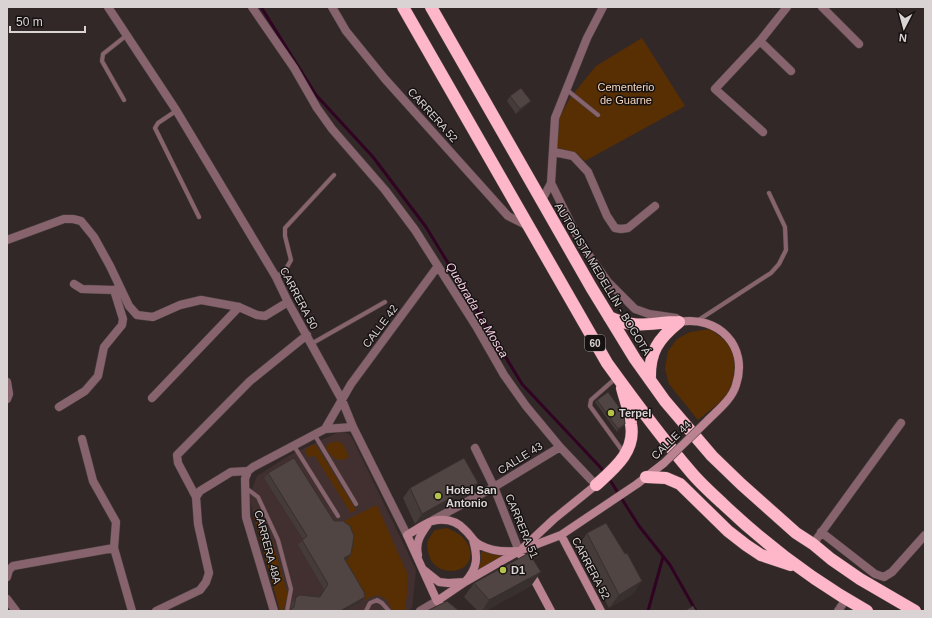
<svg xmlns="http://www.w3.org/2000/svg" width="932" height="618" font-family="Helvetica,sans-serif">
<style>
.built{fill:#423030}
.green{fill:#582e03}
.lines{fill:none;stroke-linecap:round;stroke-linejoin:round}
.stream{stroke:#300322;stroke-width:3}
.lane-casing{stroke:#4e4343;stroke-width:5}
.street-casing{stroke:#4e4343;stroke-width:9}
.secondary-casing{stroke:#4e4343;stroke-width:9}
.highway-casing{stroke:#4e4343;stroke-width:13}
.lane{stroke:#87646d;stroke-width:4}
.street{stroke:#87646d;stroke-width:8}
.secondary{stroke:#bb8392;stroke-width:8}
.highway{stroke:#fdb7c9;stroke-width:12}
.secondary-bridge-casing{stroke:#4e4343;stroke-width:9;stroke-linecap:butt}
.secondary-bridge{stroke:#bb8392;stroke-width:8}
.wall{fill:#453b39}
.shaded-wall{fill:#38302e}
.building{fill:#504542;stroke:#38302e}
.poi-dot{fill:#b4c24a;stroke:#171212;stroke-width:1.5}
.labels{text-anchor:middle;stroke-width:3;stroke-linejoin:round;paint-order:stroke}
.shield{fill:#171212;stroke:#a09999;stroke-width:1}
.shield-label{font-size:10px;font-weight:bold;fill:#dad3d3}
.park-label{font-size:11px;fill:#f9d6bb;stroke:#171212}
.street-label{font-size:11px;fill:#dad3d3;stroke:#171212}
.poi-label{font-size:11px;font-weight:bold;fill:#dad3d3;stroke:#171212;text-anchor:start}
.water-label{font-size:12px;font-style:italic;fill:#f8d0e6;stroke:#171212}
</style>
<rect width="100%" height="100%" fill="#332828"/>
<!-- built -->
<path class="built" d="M341,431L349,434L353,440L416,570L412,608L408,611H280L249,497L257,476L290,455Z"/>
<!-- green -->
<path class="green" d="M642,38L685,106L585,161L576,153L558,148V120L570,98L596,66Z
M710,329L730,344L736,362L735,379L725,398L698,420L669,384L665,369L668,351L677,339L690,332Z
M337,441L343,444L349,457L343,460L335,459L326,449L327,444Z
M312,445H316L356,510L351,513L315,456L309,457L306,454V449Z
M377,505L407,573V593L405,611L392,610L387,600L378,595L361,601L340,563L334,526Z
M253,514L273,543L288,595L283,611H280Z
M447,528C453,531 461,534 465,540C472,548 473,560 464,567C453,575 434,570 430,558C425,544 427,540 435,530Z
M481,551L494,555H506L478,570L481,561Z"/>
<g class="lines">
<!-- stream -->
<path class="stream" d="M261,7L316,95L373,157L426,227L522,384L601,468L605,473
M608,477L639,526L670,565L696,611
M648,611L663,557"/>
<defs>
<path id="lane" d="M567,90L598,115
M124,100L102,61L103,54L127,35
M176,111L158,123L155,128L199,217
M277,277L287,267L291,260L285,236V228L334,175
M697,321L760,280L771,273L779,264L786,250L785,227L769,193
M311,344L385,302
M616,378L591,400L590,406L624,453
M314,434L356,504
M294,446L338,516
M246,488L258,497L278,540L291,589L287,611
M366,611L370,603L377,600L382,603L389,611"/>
<path id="street" d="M108,7L176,110L276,277L288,302L342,400L353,427L407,535
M252,7L294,68L317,108L332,129L385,190L415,230L476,326L504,375L526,406L560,447L596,485
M332,7L346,31L385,79L508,216L528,226
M822,7L859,44
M760,41L791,71
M763,132L715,89L760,41L787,7
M554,152L573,156L588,172L607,216L615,228L621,229L628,228L655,206
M551,183L581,244L608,282L635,309L649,314L676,318
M542,200L551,183L555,118L587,38L603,7
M7,240L64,219H73L81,221L94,237L110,266L129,306L137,315L153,317L180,305L201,300L239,307L257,315L265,316L288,302
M74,284L82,289L114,290
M7,382L9,394L7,399
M152,398L239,307
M59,407L85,391L98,376L104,347L122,325L123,319L114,290L120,287
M325,429L351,384L438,266
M82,439L93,481L116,522L114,548L132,611
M475,448L494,487L519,551
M196,497L200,491L231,472L248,471
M433,520L494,487L560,447
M821,532L875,574L884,577L892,572L925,535
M813,544L901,423
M7,577L9,570L13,566L114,548
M7,599L16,611
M156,611L200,590L206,582L209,573L198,524L196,497L178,463L177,455L250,381L307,335
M274,611L246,517L245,479L248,471L253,467L325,429L353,427
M420,611L437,601
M838,611L846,599"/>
<path id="secondary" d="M679,322C718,315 749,346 736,385C732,399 718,410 708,420
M561,535L601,611
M523,548L554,519L596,485
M519,551L551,611
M418,555C415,542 421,534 428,524
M424,570L439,582L448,583L465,582C478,568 478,557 473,540
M437,601L465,582L519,551L561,535L637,484L664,463
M449,611L437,601L407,535C415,531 423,524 432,521C445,518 456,520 465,530C471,535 473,542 480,545C491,551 504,552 516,551"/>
<path id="highway" d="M403,7L607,363C633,399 661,437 690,471C699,482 711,493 722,503C765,544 815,582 867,611
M431,7L591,287L635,359L665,401L712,456L741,484L796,533L813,544L831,559L860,579L915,611
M609,317C637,330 651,322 679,322
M650,380C649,352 658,339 679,322
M646,477L666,478L680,484L728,531L746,545L761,555L791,565
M596,485C615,468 636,451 631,424C630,412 625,400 622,388"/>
</defs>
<!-- lane casing -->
<use href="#lane" class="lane-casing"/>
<!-- street casing -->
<use href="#street" class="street-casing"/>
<!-- secondary casing -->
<use href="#secondary" class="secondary-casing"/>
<!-- highway casing -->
<use href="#highway" class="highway-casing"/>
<!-- lane -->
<use href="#lane" class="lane"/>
<!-- street -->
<use href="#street" class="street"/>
<!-- secondary -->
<use href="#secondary" class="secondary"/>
<!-- highway -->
<use href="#highway" class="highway"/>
<defs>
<path id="secondary-bridge" d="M664,463L708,420"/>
</defs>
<!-- secondary-bridge casing -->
<use href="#secondary-bridge" class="secondary-bridge-casing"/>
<!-- secondary-bridge -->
<use href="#secondary-bridge" class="secondary-bridge"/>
</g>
<!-- wall -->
<path class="wall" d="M510,96L527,105L516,114L507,101Z
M597,400L625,424L624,426L617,432L595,402Z
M268,473L348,559L345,560L365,597L361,602L345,611H290L292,602L296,597H320L324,589L298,545L303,539L264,478Z
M478,483L472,493L415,524L403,498L410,488Z
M587,533L633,594L609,608L578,547Z
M474,583L531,586L485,611H478L464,597Z"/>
<!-- shaded-wall -->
<path class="shaded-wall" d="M531,101L527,105L516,114L520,109Z
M625,424L624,426L617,432L618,429Z
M478,483L472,493L415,524L422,514Z
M351,554L348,559L340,563L344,558Z
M541,572L531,586L485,611H482L489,600Z
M642,581L633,594L609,608L619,595Z
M365,597L361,602L345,611H340Z"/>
<!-- building -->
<path class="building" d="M521,88L531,101L520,109L510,96Z
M608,392L624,414L625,424L618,429L597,400Z
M294,458L334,521H343L350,526L354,536L351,554L344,558L364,592L365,597L340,611H291V609L294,607L296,597L300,595L320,597L328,584L302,540L307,536L268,473Z
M464,458L478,483L422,514L410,488Z
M606,523L625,554L627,553L642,581L619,595L587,533Z
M529,553L541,572L489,600L474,583Z
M447,601L459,611H427Z
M693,606L696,611H685Z"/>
<!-- markers -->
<g class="poi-dot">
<circle cx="611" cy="413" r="4"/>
<circle cx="438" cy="496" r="4"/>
<circle cx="503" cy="570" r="4"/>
</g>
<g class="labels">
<!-- shield labels -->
<rect class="shield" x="585" y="335" width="20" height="16" rx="3"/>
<g class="shield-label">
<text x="595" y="347">60</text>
</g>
<!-- park labels -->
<g class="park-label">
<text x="626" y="91">Cementerio<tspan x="626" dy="13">de Guarne</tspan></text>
</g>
<!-- street labels -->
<g class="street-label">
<text transform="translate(433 115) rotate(48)" y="4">CARRERA 52</text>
<text transform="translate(603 279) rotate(59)" y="4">AUTOPISTA MEDELLÍN - BOGOTÁ</text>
<text transform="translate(299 298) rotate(62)" y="4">CARRERA 50</text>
<text transform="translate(380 326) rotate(-53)" y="4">CALLE 42</text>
<text transform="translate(671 440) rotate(-44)" y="4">CALLE 44</text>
<text transform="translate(520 458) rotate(-32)" y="4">CALLE 43</text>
<text transform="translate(522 526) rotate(67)" y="4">CARRERA 51</text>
<text transform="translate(268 547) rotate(75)" y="4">CARRERA 48A</text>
<text transform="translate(591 568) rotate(62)" y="4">CARRERA 52</text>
</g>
<!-- poi labels -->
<g class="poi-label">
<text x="619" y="417">Terpel</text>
<text x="446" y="494">Hotel San<tspan x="446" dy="13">Antonio</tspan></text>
<text x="511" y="574">D1</text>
</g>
<!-- water labels -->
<g class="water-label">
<text transform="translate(477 310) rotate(59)" y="4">Quebrada La Mosca</text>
</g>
</g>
<!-- border -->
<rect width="932" height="618" fill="none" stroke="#dad3d3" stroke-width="16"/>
<!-- north arrow -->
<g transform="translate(904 28) rotate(186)" stroke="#171212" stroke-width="3" paint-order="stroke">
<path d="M0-3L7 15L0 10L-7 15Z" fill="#dad3d3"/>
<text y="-6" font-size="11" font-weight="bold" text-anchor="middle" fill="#dad3d3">N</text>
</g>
<!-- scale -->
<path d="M10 26v6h75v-6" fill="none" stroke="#dad3d3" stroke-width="2"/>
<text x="16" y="26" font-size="12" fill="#dad3d3" stroke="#171212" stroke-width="3" paint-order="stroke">50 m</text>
</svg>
